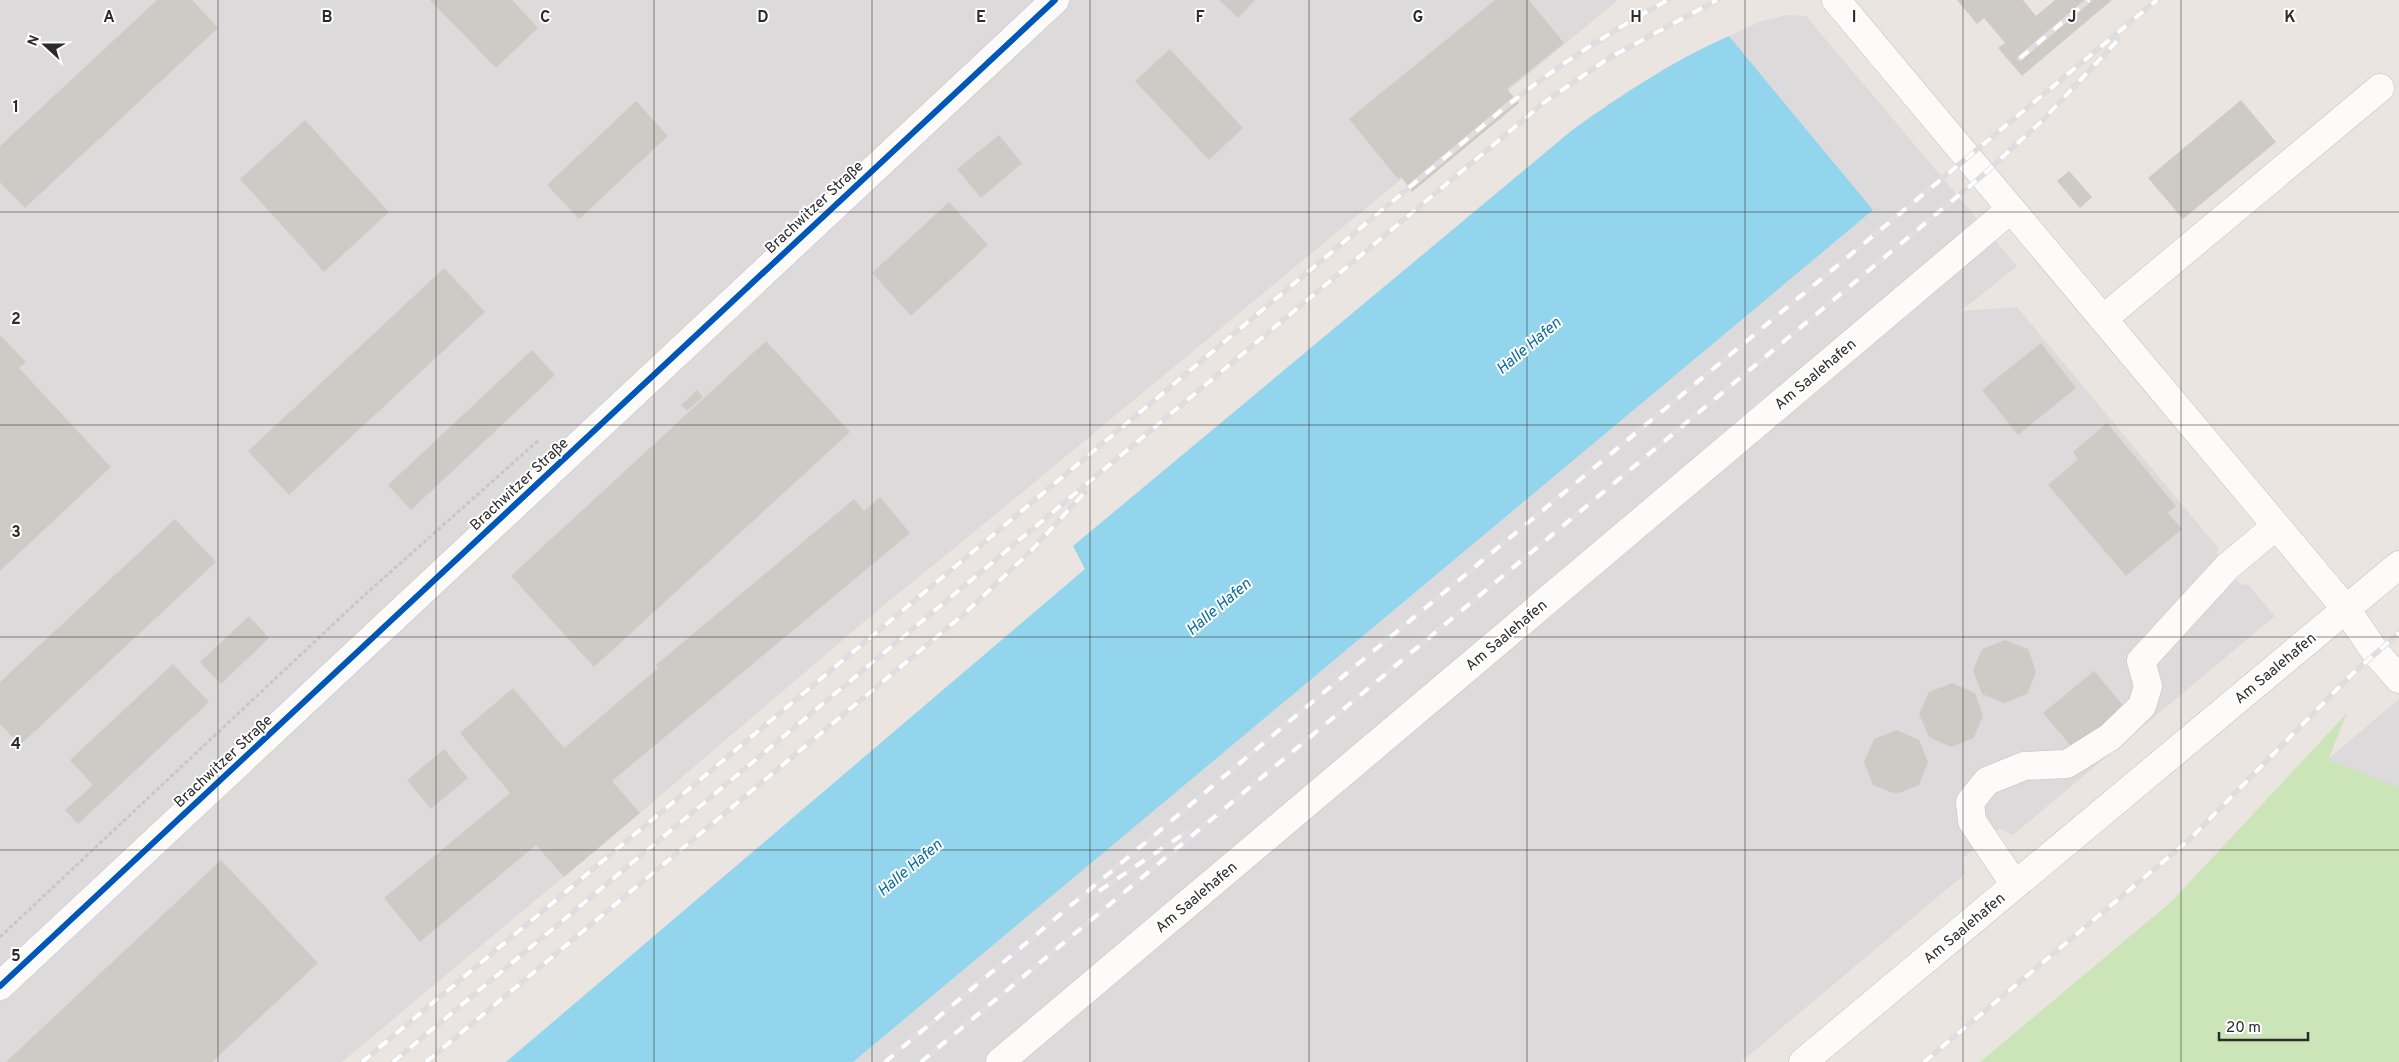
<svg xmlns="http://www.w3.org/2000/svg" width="2399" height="1062" font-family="Overpass,sans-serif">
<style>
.industrial{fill:#dddadc}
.green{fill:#cbe5b9}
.water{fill:#93d5ec}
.building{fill:#cecbc7}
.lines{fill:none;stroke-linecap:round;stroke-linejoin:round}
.minor-casing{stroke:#c3c2c1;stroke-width:29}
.path{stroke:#c8c7c7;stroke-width:3;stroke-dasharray:4 2.5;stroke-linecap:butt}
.minor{stroke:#fcfbfa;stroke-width:28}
.rail-casing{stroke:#dedddf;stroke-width:5.5}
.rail{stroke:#fff;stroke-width:4;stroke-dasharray:11;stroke-linecap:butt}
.cycleway-casing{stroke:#fff;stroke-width:9}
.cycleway{stroke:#0057b8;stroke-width:6}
.grid{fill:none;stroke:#2b2b2b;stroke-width:1;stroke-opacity:0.55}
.labels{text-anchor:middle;stroke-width:4;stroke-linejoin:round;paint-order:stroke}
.street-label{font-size:15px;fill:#2b2b2b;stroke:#fff}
.water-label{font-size:16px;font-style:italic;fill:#0b6c9f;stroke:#fff}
.grid-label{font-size:16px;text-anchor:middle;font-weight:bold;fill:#2b2b2b;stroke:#fff;stroke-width:4;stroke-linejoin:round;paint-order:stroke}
</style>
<rect width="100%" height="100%" fill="#eae5e0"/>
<!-- industrial -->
<path class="industrial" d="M0,0H1618L979,528L872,615L640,813L342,1062H0Z
M1787,15L1806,16L2017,266L1961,311L2017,307L2219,549L2216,552L2240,584L2248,585L2275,616L2013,835L2000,829L1984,840L1963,858L1965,874L1741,1062H853L1873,210L1729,36L1762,21Z
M2399,699V789L2327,760Z"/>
<!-- green -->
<path class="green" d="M2347,713L2328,760L2399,787V1062H1980L2172,901Z"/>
<!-- water -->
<path class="water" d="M1729,36L1873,210L853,1062H506L1085,569L1073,546L1571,131C1621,95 1672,61 1729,36Z"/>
<!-- building -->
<path class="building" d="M157,0H192L218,28L25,208L0,182V146Z
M430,0H512L538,28L496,68Z
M1219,0H1255L1238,18Z
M1495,0H1529L1564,43L1507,89L1519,103L1412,192L1401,177L1398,179L1349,119Z
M1957,0H2023L2036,16L2055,0H2112L2022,76L1998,48L2005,43L1984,18L1977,24Z
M1170,49L1243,128L1209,160L1135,81Z
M2241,100L2276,142L2183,219L2148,178Z
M636,101L668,136L579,219L547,185Z
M305,120L389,212L324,272L240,179Z
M999,135L1022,163L981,198L957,169Z
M2069,171L2092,197L2080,208L2057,181Z
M949,202L988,245L911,316L872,273Z
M444,268L485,312L289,495L248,451Z
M0,335L26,362L19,368L111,467L0,571Z
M766,341L850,432L594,667L511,576Z
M2041,343L2076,388L2018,435L1982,390Z
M532,350L555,375L411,510L388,485Z
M697,390L703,397L687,411L681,405Z
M2107,423L2176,506L2168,513L2182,529L2126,576L2048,485L2078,459L2073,452Z
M880,497L910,533L612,781L640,813L564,877L536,845L420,942L384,898L510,793L460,733L513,688L564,748L658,668L656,665L854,499L864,511Z
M175,519L216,562L20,745L0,724V682Z
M249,616L269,638L221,684L200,662Z
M2005,640L2028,649L2036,672L2027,694L2004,703L1982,694L1973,671L1982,649Z
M173,664L209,702L78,824L65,810L93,785L70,760Z
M2094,671L2127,710L2076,752L2043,713Z
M1952,683L1975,693L1983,715L1974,738L1951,747L1929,737L1919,714L1929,692Z
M1897,730L1919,740L1928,762L1919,785L1896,794L1873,785L1864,762L1874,739Z
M444,749L468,778L431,809L407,780Z
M221,860L318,963L212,1062H6Z"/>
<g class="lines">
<defs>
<path id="minor" d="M2103,319L2380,88
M2399,565L2346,609L2376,653L2399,679
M2015,885L1972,821L1970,802L1987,781L2024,766L2067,764L2110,737L2142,706L2148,686L2141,661L2227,567L2276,526
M0,986L1055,0
M1000,1062L2011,209
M1803,1062L2346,609L1836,0"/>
</defs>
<!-- minor casing -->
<use href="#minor" class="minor-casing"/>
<!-- path -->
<path class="path" d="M0,937L359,600L540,439"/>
<!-- minor -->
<use href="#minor" class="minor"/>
<defs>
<path id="rail" d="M2020,58L2089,0
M1099,891L1188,831
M362,1062L1503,109C1555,67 1609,32 1668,0
M393,1062L1546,101L1609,58L1717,0
M426,1062L964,614L1030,552L1085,492
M885,1062L1329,688L2157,0
M921,1062L1983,175L2043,120L2118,40
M1924,1062L2189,840L2350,676L2399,633"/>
</defs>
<!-- rail casing -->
<use href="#rail" class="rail-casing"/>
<!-- rail -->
<use href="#rail" class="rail"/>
<defs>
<path id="cycleway" d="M0,986L1055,0"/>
</defs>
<!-- cycleway casing -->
<use href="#cycleway" class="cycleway-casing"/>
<!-- cycleway -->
<use href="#cycleway" class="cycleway"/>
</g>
<!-- grid -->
<path class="grid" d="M218,0V1062M436,0V1062M654,0V1062M872,0V1062M1090,0V1062M1309,0V1062M1527,0V1062M1745,0V1062M1963,0V1062M2181,0V1062M0,212H2399M0,425H2399M0,637H2399M0,850H2399"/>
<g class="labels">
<!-- street labels -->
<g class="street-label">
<text transform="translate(814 207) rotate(-43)" y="5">Brachwitzer Straße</text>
<text transform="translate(1815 374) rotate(-40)" y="5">Am Saalehafen</text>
<text transform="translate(519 484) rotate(-43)" y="5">Brachwitzer Straße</text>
<text transform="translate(1506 635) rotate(-40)" y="5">Am Saalehafen</text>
<text transform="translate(2275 668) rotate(-40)" y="5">Am Saalehafen</text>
<text transform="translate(223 761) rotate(-43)" y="5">Brachwitzer Straße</text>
<text transform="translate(1196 897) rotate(-40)" y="5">Am Saalehafen</text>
<text transform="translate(1964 928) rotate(-40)" y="5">Am Saalehafen</text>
</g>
<!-- water labels -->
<g class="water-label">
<text transform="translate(1528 345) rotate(-40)" y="6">Halle Hafen</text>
<text transform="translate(1218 606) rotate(-40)" y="6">Halle Hafen</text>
<text transform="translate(909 867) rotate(-40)" y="6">Halle Hafen</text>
</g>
</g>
<g class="grid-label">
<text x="109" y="22">A</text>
<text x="327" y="22">B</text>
<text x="545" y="22">C</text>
<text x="763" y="22">D</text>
<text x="981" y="22">E</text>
<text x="1200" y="22">F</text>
<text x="1418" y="22">G</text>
<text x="1636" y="22">H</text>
<text x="1854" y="22">I</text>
<text x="2072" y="22">J</text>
<text x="2290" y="22">K</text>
<text x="16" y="112">1</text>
<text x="16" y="324">2</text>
<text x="16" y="537">3</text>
<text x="16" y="749">4</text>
<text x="16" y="961">5</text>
</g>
<!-- north arrow -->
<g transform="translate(45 45) rotate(291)" stroke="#ffffff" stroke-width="4" paint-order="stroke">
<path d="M0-4L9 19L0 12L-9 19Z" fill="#2b2b2b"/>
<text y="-8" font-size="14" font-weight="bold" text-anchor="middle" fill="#2b2b2b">N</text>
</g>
<!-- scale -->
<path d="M2219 1032v8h89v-8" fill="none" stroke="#2b2b2b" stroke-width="2.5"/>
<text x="2226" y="1032" font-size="15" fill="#2b2b2b" stroke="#ffffff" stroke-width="4" paint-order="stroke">20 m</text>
</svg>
